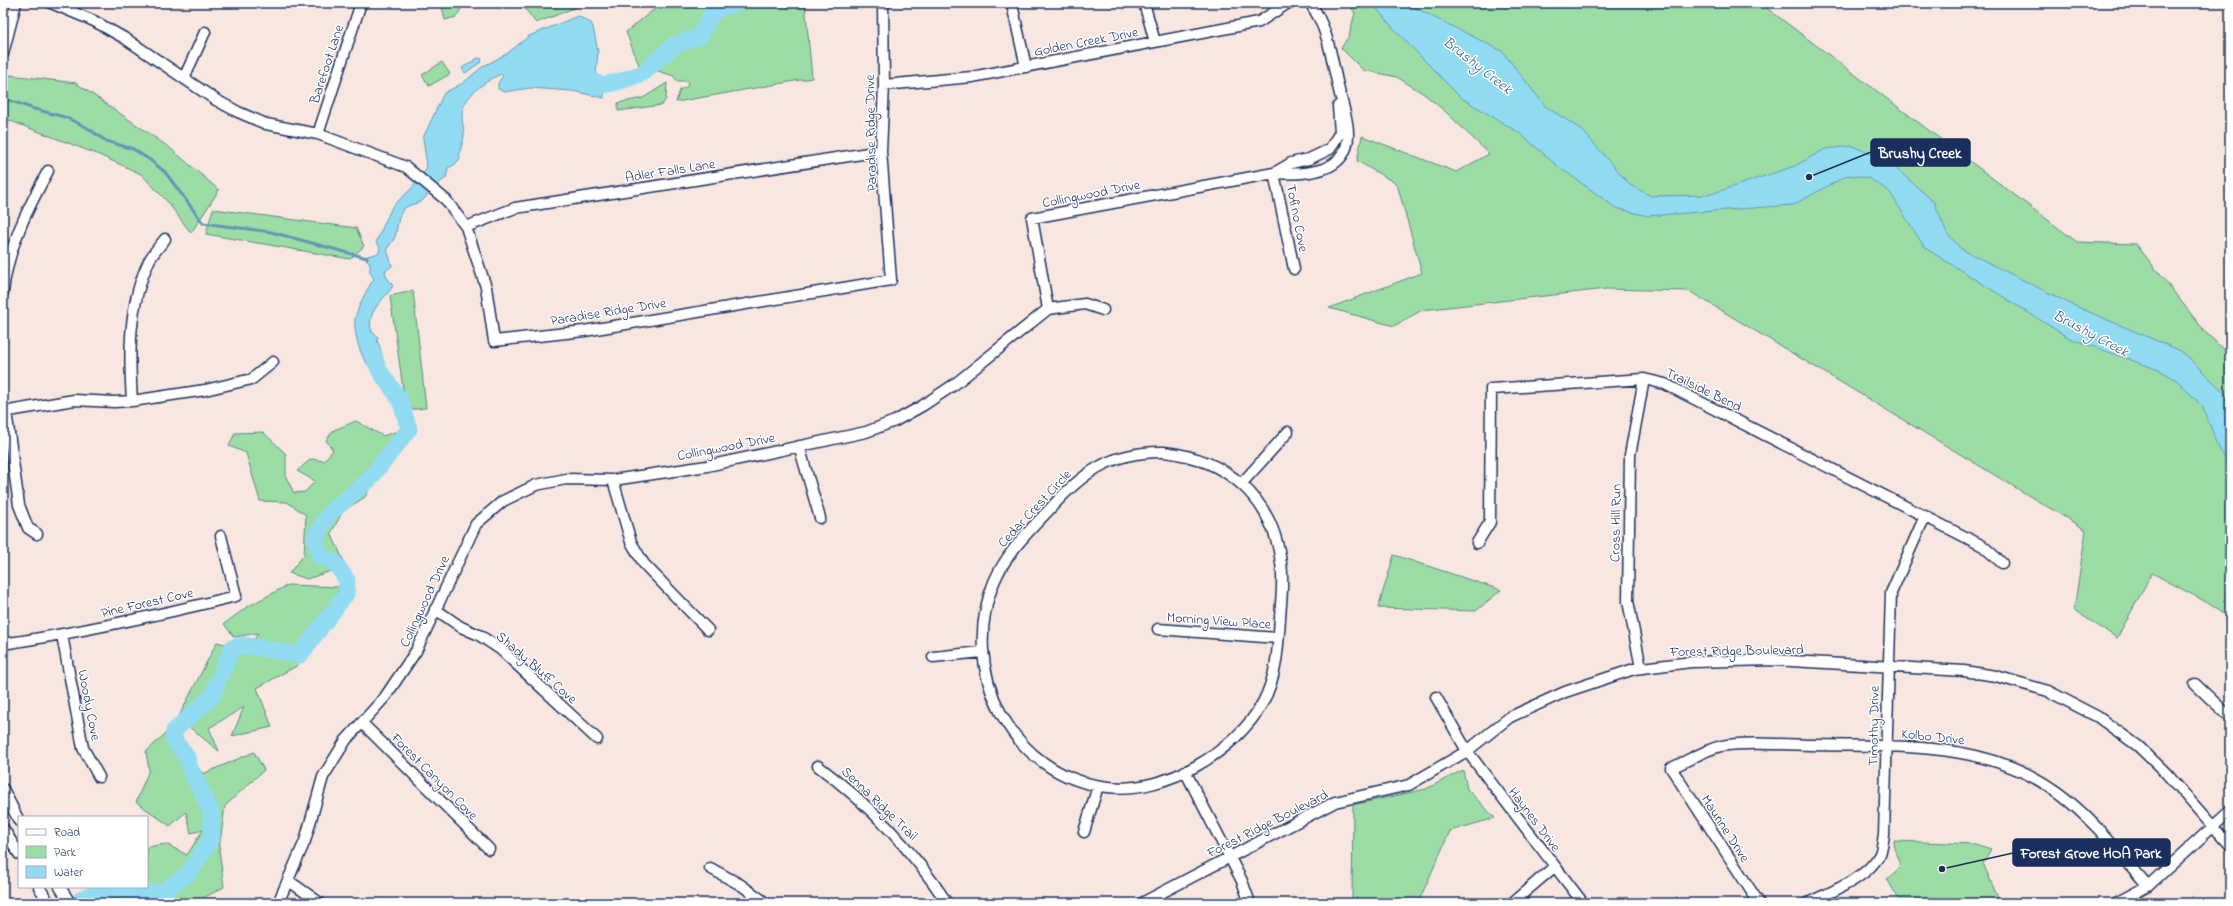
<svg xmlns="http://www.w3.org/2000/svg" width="2233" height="906" font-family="'Indie Flower',sans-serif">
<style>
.green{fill:#9cdda6;stroke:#5c8682}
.water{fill:#92dcf3;stroke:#6297b7}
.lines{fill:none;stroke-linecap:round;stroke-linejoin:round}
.stream{stroke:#6297b7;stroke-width:3}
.river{stroke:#92dcf3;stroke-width:17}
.minor-casing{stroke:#1b2f5e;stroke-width:13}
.minor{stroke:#fff;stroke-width:10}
.labels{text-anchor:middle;stroke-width:3;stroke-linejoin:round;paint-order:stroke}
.street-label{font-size:14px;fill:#1b2f5e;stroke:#fff}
.water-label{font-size:15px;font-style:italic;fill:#395a83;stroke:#fff}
.leader{fill:none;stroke:#1b2f5e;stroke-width:1.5}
.callout-dot{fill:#1b2f5e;stroke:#fff;stroke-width:1.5}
.callout{fill:#1b2f5e;stroke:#1b2f5e;stroke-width:1.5}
.callout-label{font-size:15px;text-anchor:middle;font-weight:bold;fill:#fff}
</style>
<rect width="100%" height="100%" fill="#f7e7e0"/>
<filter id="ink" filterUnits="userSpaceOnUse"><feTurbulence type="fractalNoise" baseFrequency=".025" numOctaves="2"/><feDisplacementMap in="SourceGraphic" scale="8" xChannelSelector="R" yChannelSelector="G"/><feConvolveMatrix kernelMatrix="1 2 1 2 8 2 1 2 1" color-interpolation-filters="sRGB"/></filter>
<g filter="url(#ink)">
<!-- green -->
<path class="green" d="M446,3H459L461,9L456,17L445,20L442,6Z
M521,3H587L536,23Z
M662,3H805L812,78L676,102L680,90L688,86L687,81H677L674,76L639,65L626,32Z
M1348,3H1760L2077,242L2136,244L2206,333L2230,355V618L2208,603L2152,573L2117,638L2074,610L2086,530L1689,291L1606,289L1422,310L1394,326L1329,308L1422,273L1397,184L1357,161L1362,136L1456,172L1489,154L1446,112L1424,94L1397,77L1363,70L1341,48L1349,36L1355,13Z
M442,62L450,74L429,86L422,75Z
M10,75L76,83L170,148L219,190L191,233L166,200L141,174L97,154L3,118V95Z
M667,83L666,99L662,105L618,111V103L643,98Z
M213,209L356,228L364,246L350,259L206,234Z
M413,291L426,408L406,410L390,296Z
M356,421L383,436L404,429L365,497L343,511L331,533L346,566L307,579L289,573L304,555L306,515L287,502L260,501L246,453L229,446L235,433L263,432L286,454V477L294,493L305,492L315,481L297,471L311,459L324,461L333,450L326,440L334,430Z
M1394,555L1501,590L1476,611L1378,608Z
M288,585L340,587L298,665L257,688L272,727L232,736L244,707L209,728L219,751L178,718L217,642L248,650L258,633L234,637L224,624L247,607Z
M169,730L203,774L254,752L264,770L225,806L219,850L224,887L194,903H111L114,887H147V847L166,844L187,855L203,830L191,833L186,812L170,826L136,802L149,770L146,752Z
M1463,770L1467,789L1495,818L1450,831L1418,903H1352L1353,805L1426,789Z
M1894,841L1975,844L1991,849L1983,863L2000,903H1901L1887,879C1911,864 1894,859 1894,841Z"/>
<!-- water -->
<path class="water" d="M1372,3H1405L1502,51L1545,106L1582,130L1630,185L1651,196L1708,195L1795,166L1825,149L1853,146L1890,163L1934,202L1947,233L1961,249L2075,306L2181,351L2224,392L2230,403V465L2220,450L2202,406L2177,380L2159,370L2069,338L1925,248L1889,191L1868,178L1848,175L1793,205L1647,216L1616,208L1555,164L1521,134L1460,97L1395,30Z
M578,16L591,23L593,27L598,52L596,73L604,85V98L572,91L530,88L504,92L498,89V83L503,76L501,74C485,81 463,96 462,115C461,122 465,129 464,136C463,146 458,150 460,159L454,165L448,168L446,178L436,185L421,202L410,205L403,209L399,217L395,237L387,249L392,266L385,271L386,276L393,286C383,301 365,312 372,332L378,337L377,340C381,349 383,357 382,367L377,371C362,368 353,332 355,319C358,306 367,289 374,279L370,272V263L364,257L379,253L380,247L376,242L392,207L413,187L427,167L423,138L444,93L463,83L482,67L508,53L529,36Z
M478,58L482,59L481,62L465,73L462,68Z"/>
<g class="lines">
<!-- stream -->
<path class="stream" d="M3,98L34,109L65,117L86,127L106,141L133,149L150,160L165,172L203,223L271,232L367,258"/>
<!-- river -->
<path class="river" d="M581,79L604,85L621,81L643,73L674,45L700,36L713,11L736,3
M80,900C112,885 125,888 159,894L188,874L212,838L211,811L190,768L187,757L174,740V731L212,696L232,648L243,645L300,655L346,594L347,580L334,562L320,556L315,537L330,513L369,480L409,429L400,400L379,370L371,349"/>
<defs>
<path id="minor" d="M51,3L94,21L126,39L216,100L238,112L266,124L318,134L406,167L446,200L466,227L486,287L494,341L584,331L891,280L881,151L884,85L883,3
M1144,3L1155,42
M1013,9L1026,67
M3,54L16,3
M184,78L205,32
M884,85L972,77L1259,22L1288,3
M318,134L361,3
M1274,173L1291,163L1309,159L1330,149L1340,132L1338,106
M1274,173L1294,269
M466,227L515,208L881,151
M3,292C8,247 27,210 48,171
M1048,309L1032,218L1274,173C1304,175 1349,174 1348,133C1348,117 1341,101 1338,86C1331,56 1328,28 1310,3
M1048,309L1085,304L1103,310
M132,401C129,354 128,305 149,261C153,253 160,246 165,239
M6,411L19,505L28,528L37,534
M3,412L74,400L114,402L132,401L205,390L252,379L273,362
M799,446L820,518
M1164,452C1227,459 1273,498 1281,563C1284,581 1281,600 1280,618C1278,647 1277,676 1263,702C1237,751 1165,794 1108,787C1011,777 958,670 994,582C1006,554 1027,533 1048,511C1082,473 1111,451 1164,452Z
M613,480L631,542L644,564L708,630
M1242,483L1288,432
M1477,543L1490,522L1491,389L1644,379L1665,384L1983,546L2002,563
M435,609L461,627L479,635L500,649L597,739
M1158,629L1278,638
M62,635L83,748L99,777
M3,644C82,632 159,615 236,596L221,536
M933,657L982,652
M1641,668L1628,601L1630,455L1644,379
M2195,684L2230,717
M1436,697L1467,751L1583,903
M362,723L489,849
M818,766C869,804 912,849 947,903
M1185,771L1242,881L1250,903
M3,789L19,821
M3,828L19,854
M1084,832L1098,786
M710,868L741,885L766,903
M289,881L320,903
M39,887L49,903
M60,887L70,903
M278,903L305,841L323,777L346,740L385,697L416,651L476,524L503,501L536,485L566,479L613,480L707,466L866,432L895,421L922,406L955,384L1048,309
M1142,903L1335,802L1409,785L1467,751L1510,717L1565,692L1634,669L1691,662L1774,660L1964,671L1996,676L2048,691L2098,717L2138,746L2166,773L2230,846
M1512,903L1554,867
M1759,903L1671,768C1686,762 1704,750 1721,746C1746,741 1787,745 1814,745C1898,747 1990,740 2061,795C2094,820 2121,855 2148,886
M1808,903C1832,891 1867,879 1880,854C1882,848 1883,841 1884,835L1891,593L1925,516
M2116,903L2148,886L2230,811"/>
</defs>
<!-- minor casing -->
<use href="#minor" class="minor-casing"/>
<!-- minor -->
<use href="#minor" class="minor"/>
</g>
</g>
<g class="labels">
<!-- street labels -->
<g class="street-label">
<text transform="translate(1086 41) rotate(-11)" y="5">Golden Creek Drive</text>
<text transform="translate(326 64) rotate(-72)" y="5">Barefoot Lane</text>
<text transform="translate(870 133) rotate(-91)" y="5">Paradise Ridge Drive</text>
<text transform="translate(670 170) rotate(-9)" y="5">Adler Falls Lane</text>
<text transform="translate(1091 193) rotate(-11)" y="5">Collingwood Drive</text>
<text transform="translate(1298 218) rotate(79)" y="5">Tofino Cove</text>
<text transform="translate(608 311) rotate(-9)" y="5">Paradise Ridge Drive</text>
<text transform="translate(1704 389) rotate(26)" y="5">Trailside Bend</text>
<text transform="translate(726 446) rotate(-11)" y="5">Collingwood Drive</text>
<text transform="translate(1034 508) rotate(-47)" y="5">Cedar Crest Circle</text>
<text transform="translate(1615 523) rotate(-89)" y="5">Cross Hill Run</text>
<text transform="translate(424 601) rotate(-65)" y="5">Collingwood Drive</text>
<text transform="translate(147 602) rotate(-13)" y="5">Pine Forest Cove</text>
<text transform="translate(1219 620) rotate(4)" y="5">Morning View Place</text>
<text transform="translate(1737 650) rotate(-1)" y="5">Forest Ridge Boulevard</text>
<text transform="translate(537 667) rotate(41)" y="5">Shady Bluff Cove</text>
<text transform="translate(90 705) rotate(79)" y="5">Woody Cove</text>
<text transform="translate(1873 726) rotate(-89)" y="5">Timothy Drive</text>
<text transform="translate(1933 736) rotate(6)" y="5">Kolbo Drive</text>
<text transform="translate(435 776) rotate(45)" y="5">Forest Canyon Cove</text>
<text transform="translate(880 803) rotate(44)" y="5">Senna Ridge Trail</text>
<text transform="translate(1535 819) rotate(53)" y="5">Haynes Drive</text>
<text transform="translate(1267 823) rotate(-27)" y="5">Forest Ridge Boulevard</text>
<text transform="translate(1726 828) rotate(57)" y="5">Maurine Drive</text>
</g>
<!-- water labels -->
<g class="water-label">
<text transform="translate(1478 65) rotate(38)" y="5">Brushy Creek</text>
<text transform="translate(2091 333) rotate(28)" y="5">Brushy Creek</text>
</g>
</g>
<!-- callouts -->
<path class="leader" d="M1809 177L1871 152M1942 869L2013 853"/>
<g class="callout-dot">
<circle cx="1809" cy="177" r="4"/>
<circle cx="1942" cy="869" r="4"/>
</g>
<g class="callout">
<rect x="1871" y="139" width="99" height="27" rx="4"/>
<rect x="2013" y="839" width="157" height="27" rx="4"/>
</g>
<g class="callout-label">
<text x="1920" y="158">Brushy Creek</text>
<text x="2091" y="858">Forest Grove HOA Park</text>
</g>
<!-- margin -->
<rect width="2233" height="906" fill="none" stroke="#fff" stroke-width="16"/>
<rect x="8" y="8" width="2217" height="890" fill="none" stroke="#1b2f5e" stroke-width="1.5" filter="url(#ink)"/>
<!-- legend -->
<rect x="18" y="816" width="130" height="72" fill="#ffffff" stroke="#a4acbf"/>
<rect x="26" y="829" width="20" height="6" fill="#ffffff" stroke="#a4acbf"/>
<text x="54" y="836" font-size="12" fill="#1b2f5e">Road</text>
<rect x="26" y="846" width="20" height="12" fill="#9cdda6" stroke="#a4acbf"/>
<text x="54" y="856" font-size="12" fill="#1b2f5e">Park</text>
<rect x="26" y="866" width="20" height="12" fill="#92dcf3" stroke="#a4acbf"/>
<text x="54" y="876" font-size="12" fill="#1b2f5e">Water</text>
</svg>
